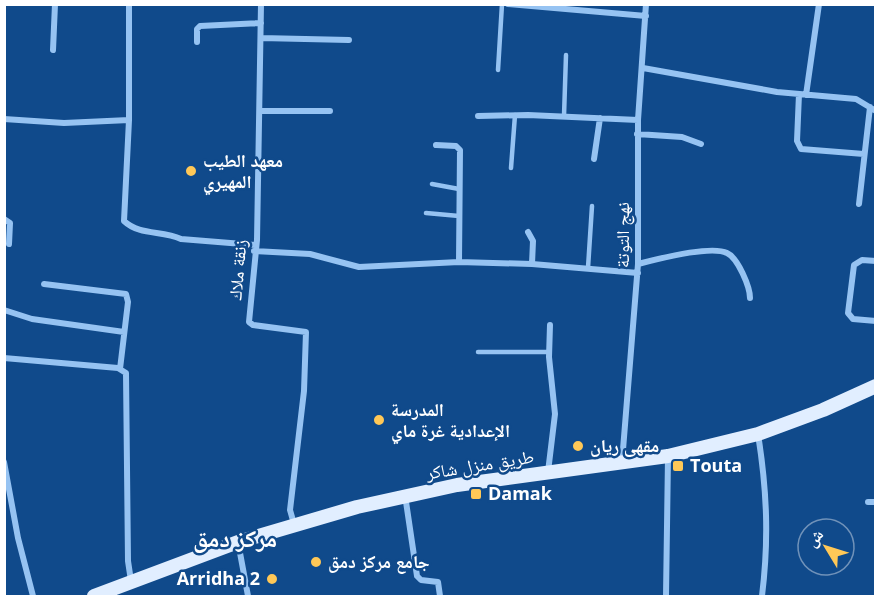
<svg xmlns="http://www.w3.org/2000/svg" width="880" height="601" font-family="'Open Sans','Noto Naskh Arabic',sans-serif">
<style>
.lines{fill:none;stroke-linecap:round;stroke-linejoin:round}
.service{stroke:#96c3f2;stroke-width:4.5}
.minor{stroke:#96c3f2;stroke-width:6}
.primary{stroke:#e1eeff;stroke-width:14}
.poi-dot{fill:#ffc857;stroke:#104a8b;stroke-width:2}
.labels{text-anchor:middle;stroke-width:5;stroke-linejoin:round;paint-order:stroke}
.poi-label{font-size:18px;font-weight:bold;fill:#fff;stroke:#104a8b;text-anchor:start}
.street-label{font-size:18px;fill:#fff;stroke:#104a8b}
.district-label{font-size:24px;font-weight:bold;fill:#fff;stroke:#104a8b}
</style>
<rect width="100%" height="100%" fill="#104a8b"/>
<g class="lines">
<!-- service -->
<path class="service" d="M498,70L502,4
M564,116L566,55
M511,168L515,115
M432,184L459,189
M426,213L459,216
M588,268L592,206
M478,352H549"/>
<!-- minor -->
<path class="minor" d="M129,4V120L124,221C140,236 162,230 181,239L255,245
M261,4L257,240L249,322L253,325L306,332L304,391L290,510L294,524
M508,4L646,16
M261,38L349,40
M197,42V29L200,26L261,23
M53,50L55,4
M643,68L777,92L856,99L876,111
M799,94L797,141L801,149L864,154
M806,95L819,4
M260,111H330
M478,116L528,115L638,120
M4,119L64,123L129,120
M637,134L682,137L701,144
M436,145L456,146L460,150L459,262
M594,159L600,118
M859,204L870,107
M4,219L10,223L9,244
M528,232L533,241L532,264
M254,251L310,254L359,267L459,262L532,264L638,273
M876,261L862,260L854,265L848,313L853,319L876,321
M638,264C657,259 711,245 727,253C738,258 750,287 750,298
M44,284L126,294L128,302L120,369
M4,310L32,319L124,332
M4,358L118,368L126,373L128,561L131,581
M758,434C767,491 769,539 762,596
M4,462L18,538L33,596
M622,462L638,264V120L646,4
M548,472L555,414L549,357L550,325
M405,495L417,576L421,580L438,582L440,596
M868,502H876
M238,542L248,596
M666,596L668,457"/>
<!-- primary -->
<path class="primary" d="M94,596L238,542L357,507L457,485L668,456L758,434L823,410L876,386"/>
</g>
<!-- markers -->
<g class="poi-dot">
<circle cx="191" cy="171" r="6"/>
<circle cx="379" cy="420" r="6"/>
<circle cx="578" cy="446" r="6"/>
<rect x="672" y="460" width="12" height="12" rx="3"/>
<rect x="470" y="488" width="12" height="12" rx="3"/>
<circle cx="316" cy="562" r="6"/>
<circle cx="272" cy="579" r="6"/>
</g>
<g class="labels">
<!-- poi labels -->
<g class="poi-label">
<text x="203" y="167">معهد الطيب<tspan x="203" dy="21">المهيري</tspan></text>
<text x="391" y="416">المدرسة<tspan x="391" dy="21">الإعدادية غرة ماي</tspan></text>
<text x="590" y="452">مقهى ريان</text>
<text x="690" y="472">Touta</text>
<text x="488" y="500">Damak</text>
<text x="328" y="568">جامع مركز دمق</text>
<text x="260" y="585" text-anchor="end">Arridha 2</text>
</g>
<!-- street labels -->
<g class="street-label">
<text transform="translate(623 235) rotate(-90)" y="6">نهج التوتة</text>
<text transform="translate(238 270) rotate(-85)" y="6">زنقة ملاك</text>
<text transform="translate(480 465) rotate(-9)" y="6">طريق منزل شاكر</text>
</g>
<!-- district labels -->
<g class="district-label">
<text x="235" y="547">مركز دمق</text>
</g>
</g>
<!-- border -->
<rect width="880" height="601" fill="none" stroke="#ffffff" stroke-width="12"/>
<!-- north arrow -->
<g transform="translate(826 547) rotate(308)"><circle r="28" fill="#104a8b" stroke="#7092b9" stroke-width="1.5"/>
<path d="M0-4.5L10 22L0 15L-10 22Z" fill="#ffc857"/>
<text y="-9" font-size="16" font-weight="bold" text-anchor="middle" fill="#ffffff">ش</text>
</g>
</svg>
